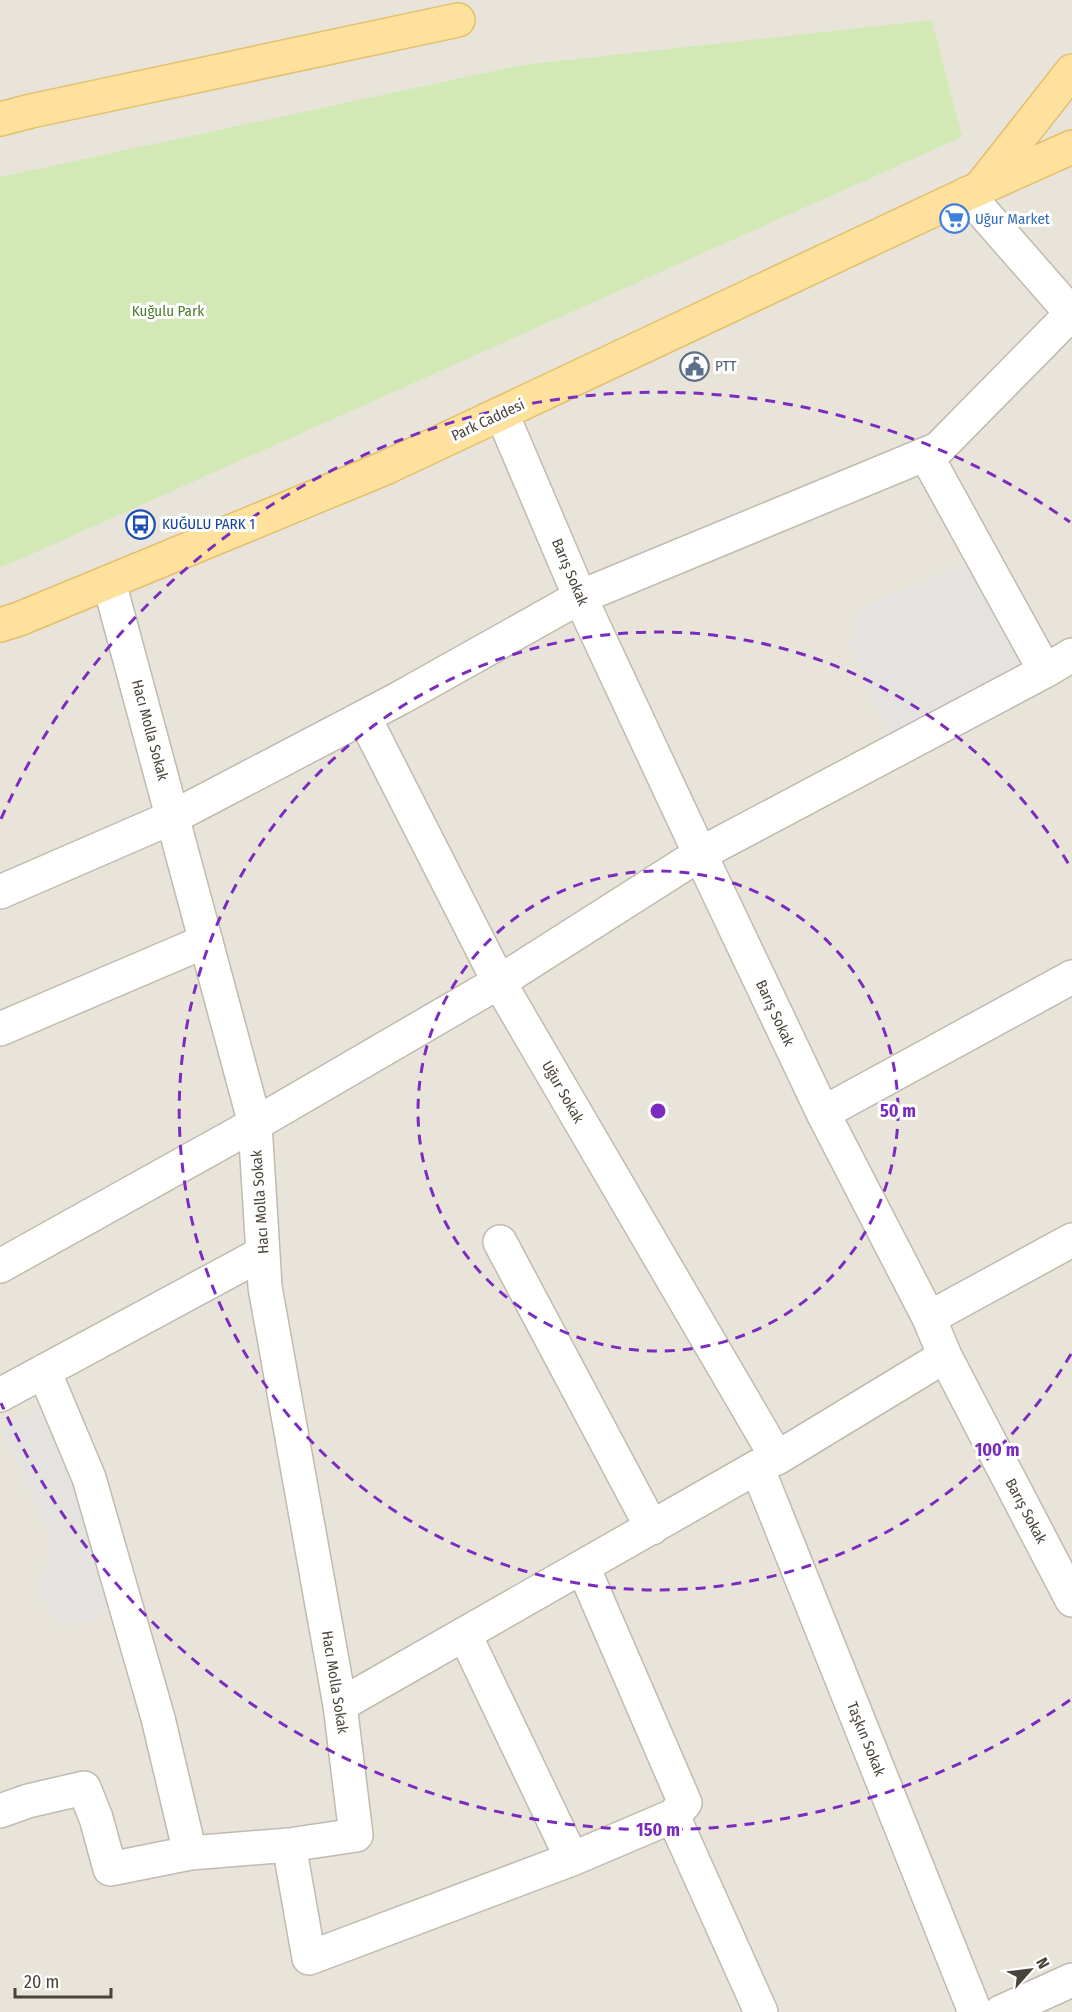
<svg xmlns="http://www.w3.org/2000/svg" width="1072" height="2012" font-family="'Fira Sans Condensed',sans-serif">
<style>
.residential{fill:#e9e4da}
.green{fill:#d2e9b6}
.parking{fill:#e5e3e0}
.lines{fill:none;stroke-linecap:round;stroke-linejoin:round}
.minor-casing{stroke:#c1baae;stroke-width:36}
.major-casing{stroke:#e3bf6c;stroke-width:36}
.minor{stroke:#fff;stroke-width:33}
.major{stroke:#fde19d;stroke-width:33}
.ring{fill:none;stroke:#7b2cbf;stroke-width:3;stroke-dasharray:10 8}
.labels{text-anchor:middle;stroke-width:6;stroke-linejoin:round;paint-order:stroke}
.shop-label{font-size:15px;fill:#366cbe;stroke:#fff;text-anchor:start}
.park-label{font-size:15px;fill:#4b7d2c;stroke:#fff}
.service-label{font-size:15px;fill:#4e5e75;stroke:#fff;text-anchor:start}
.street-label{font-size:15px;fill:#4a4339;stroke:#fff}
.transit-label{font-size:15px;fill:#164399;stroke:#fff;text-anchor:start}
.centre{fill:#7b2cbf;stroke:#fff;stroke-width:3}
.ring-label{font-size:18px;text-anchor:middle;font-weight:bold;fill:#7b2cbf;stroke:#fff;stroke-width:6;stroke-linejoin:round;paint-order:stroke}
</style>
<rect width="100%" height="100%" fill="#f6f2ec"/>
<!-- residential -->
<path class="residential" d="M0,0H1072V2012H0Z"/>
<!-- green -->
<path class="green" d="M932,20L962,137L14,562L0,567V177L522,65Z"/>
<!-- parking -->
<path class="parking" d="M976,556L1024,665L889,736L849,646L858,611Z
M37,1407L84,1498L106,1612L57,1630L39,1589L52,1542L1,1429Z"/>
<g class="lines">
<defs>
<path id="minor" d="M967,194L1072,314
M502,414L580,597L700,854L823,1113L929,1318L945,1356L1072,1600
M926,455L1045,671
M364,717L499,982L777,1458
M0,892L173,817L400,698L580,597L938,449L1072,313
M0,1029L206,941
M823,1113L1072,977
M500,1242L652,1528
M0,1266L255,1124L499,982L700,854L1045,671L1072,655
M929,1318L1072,1240
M44,1371L89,1478L158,1718L190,1853
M0,1395L263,1253
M757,1467L975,2012
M465,1635L572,1859
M340,1705L757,1467L777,1458L945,1356
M0,1811L28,1801L84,1788L96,1818L110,1869L190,1853L289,1845L356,1835L340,1705L265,1287L255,1124L109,582
M673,1816L761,2012
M289,1845L309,1958L572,1859L673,1816L685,1803L583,1567
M1001,2012L1072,1980"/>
<path id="major" d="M0,119L31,111L458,20
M983,184L1072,71
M0,625L19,619L385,468L967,194L1072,147"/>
</defs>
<!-- minor casing -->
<use href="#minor" class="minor-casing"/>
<!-- major casing -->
<use href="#major" class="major-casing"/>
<!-- minor -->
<use href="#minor" class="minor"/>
<!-- major -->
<use href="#major" class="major"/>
</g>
<!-- distance rings -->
<g class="ring">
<circle cx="658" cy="1111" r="240"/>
<path d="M1071 1354A479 479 0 1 1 1071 868"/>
<path d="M1070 1700A719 719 0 0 1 1 1403M1 819A719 719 0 0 1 1070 522"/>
</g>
<!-- icons -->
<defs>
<symbol id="supermarket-ring" viewBox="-11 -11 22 22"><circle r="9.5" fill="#fff" stroke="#3f7fe0" stroke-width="1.5"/><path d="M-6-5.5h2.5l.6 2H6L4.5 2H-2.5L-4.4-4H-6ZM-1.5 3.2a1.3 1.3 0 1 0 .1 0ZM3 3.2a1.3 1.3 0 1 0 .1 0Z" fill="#3f7fe0"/></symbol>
<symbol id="civic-ring" viewBox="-11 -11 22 22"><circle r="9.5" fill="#fff" stroke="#5c6f8a" stroke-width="1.5"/><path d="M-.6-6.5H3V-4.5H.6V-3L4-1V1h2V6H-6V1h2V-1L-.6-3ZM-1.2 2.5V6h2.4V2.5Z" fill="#5c6f8a"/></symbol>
<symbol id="bus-ring" viewBox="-11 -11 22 22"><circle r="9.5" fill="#fff" stroke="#1a4fb4" stroke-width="1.5"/><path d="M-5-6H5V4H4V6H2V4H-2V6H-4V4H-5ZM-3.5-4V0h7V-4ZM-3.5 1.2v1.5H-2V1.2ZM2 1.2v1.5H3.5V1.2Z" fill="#1a4fb4"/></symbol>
</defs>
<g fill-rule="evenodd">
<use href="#supermarket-ring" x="938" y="202" width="33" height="33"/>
<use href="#civic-ring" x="678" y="350" width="33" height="33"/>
<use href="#bus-ring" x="124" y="508" width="33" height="33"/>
</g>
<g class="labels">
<!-- shop labels -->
<g class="shop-label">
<text x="975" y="224">Uğur Market</text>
</g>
<!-- park labels -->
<g class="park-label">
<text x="168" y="316">Kuğulu Park</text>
</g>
<!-- service labels -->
<g class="service-label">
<text x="715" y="371">PTT</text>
</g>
<!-- street labels -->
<g class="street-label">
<text transform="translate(488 420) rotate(-25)" y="5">Park Caddesi</text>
<text transform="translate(570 572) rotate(67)" y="5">Barış Sokak</text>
<text transform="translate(150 730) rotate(75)" y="5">Hacı Molla Sokak</text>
<text transform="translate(775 1013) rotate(65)" y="5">Barış Sokak</text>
<text transform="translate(563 1092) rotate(60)" y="5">Uğur Sokak</text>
<text transform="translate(260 1202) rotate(-94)" y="5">Hacı Molla Sokak</text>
<text transform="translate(1026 1511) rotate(62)" y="5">Barış Sokak</text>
<text transform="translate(335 1682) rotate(81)" y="5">Hacı Molla Sokak</text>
<text transform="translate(866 1739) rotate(68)" y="5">Taşkın Sokak</text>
</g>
<!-- transit labels -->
<g class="transit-label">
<text x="162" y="529">KUĞULU PARK 1</text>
</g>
</g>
<circle cx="658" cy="1111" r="9" class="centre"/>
<g class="ring-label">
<text x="898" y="1117">50 m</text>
<text x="997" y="1456">100 m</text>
<text x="658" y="1836">150 m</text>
</g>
<!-- north arrow -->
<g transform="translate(1030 1970) rotate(62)" stroke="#ffffff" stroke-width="4.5" paint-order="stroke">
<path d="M0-4.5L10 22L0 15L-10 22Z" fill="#4a4339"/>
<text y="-9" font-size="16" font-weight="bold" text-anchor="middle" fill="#4a4339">N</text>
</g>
<!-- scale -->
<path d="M15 1988v9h96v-9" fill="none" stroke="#4a4339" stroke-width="3"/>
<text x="24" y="1988" font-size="18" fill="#4a4339" stroke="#ffffff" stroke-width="4.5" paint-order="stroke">20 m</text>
</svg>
